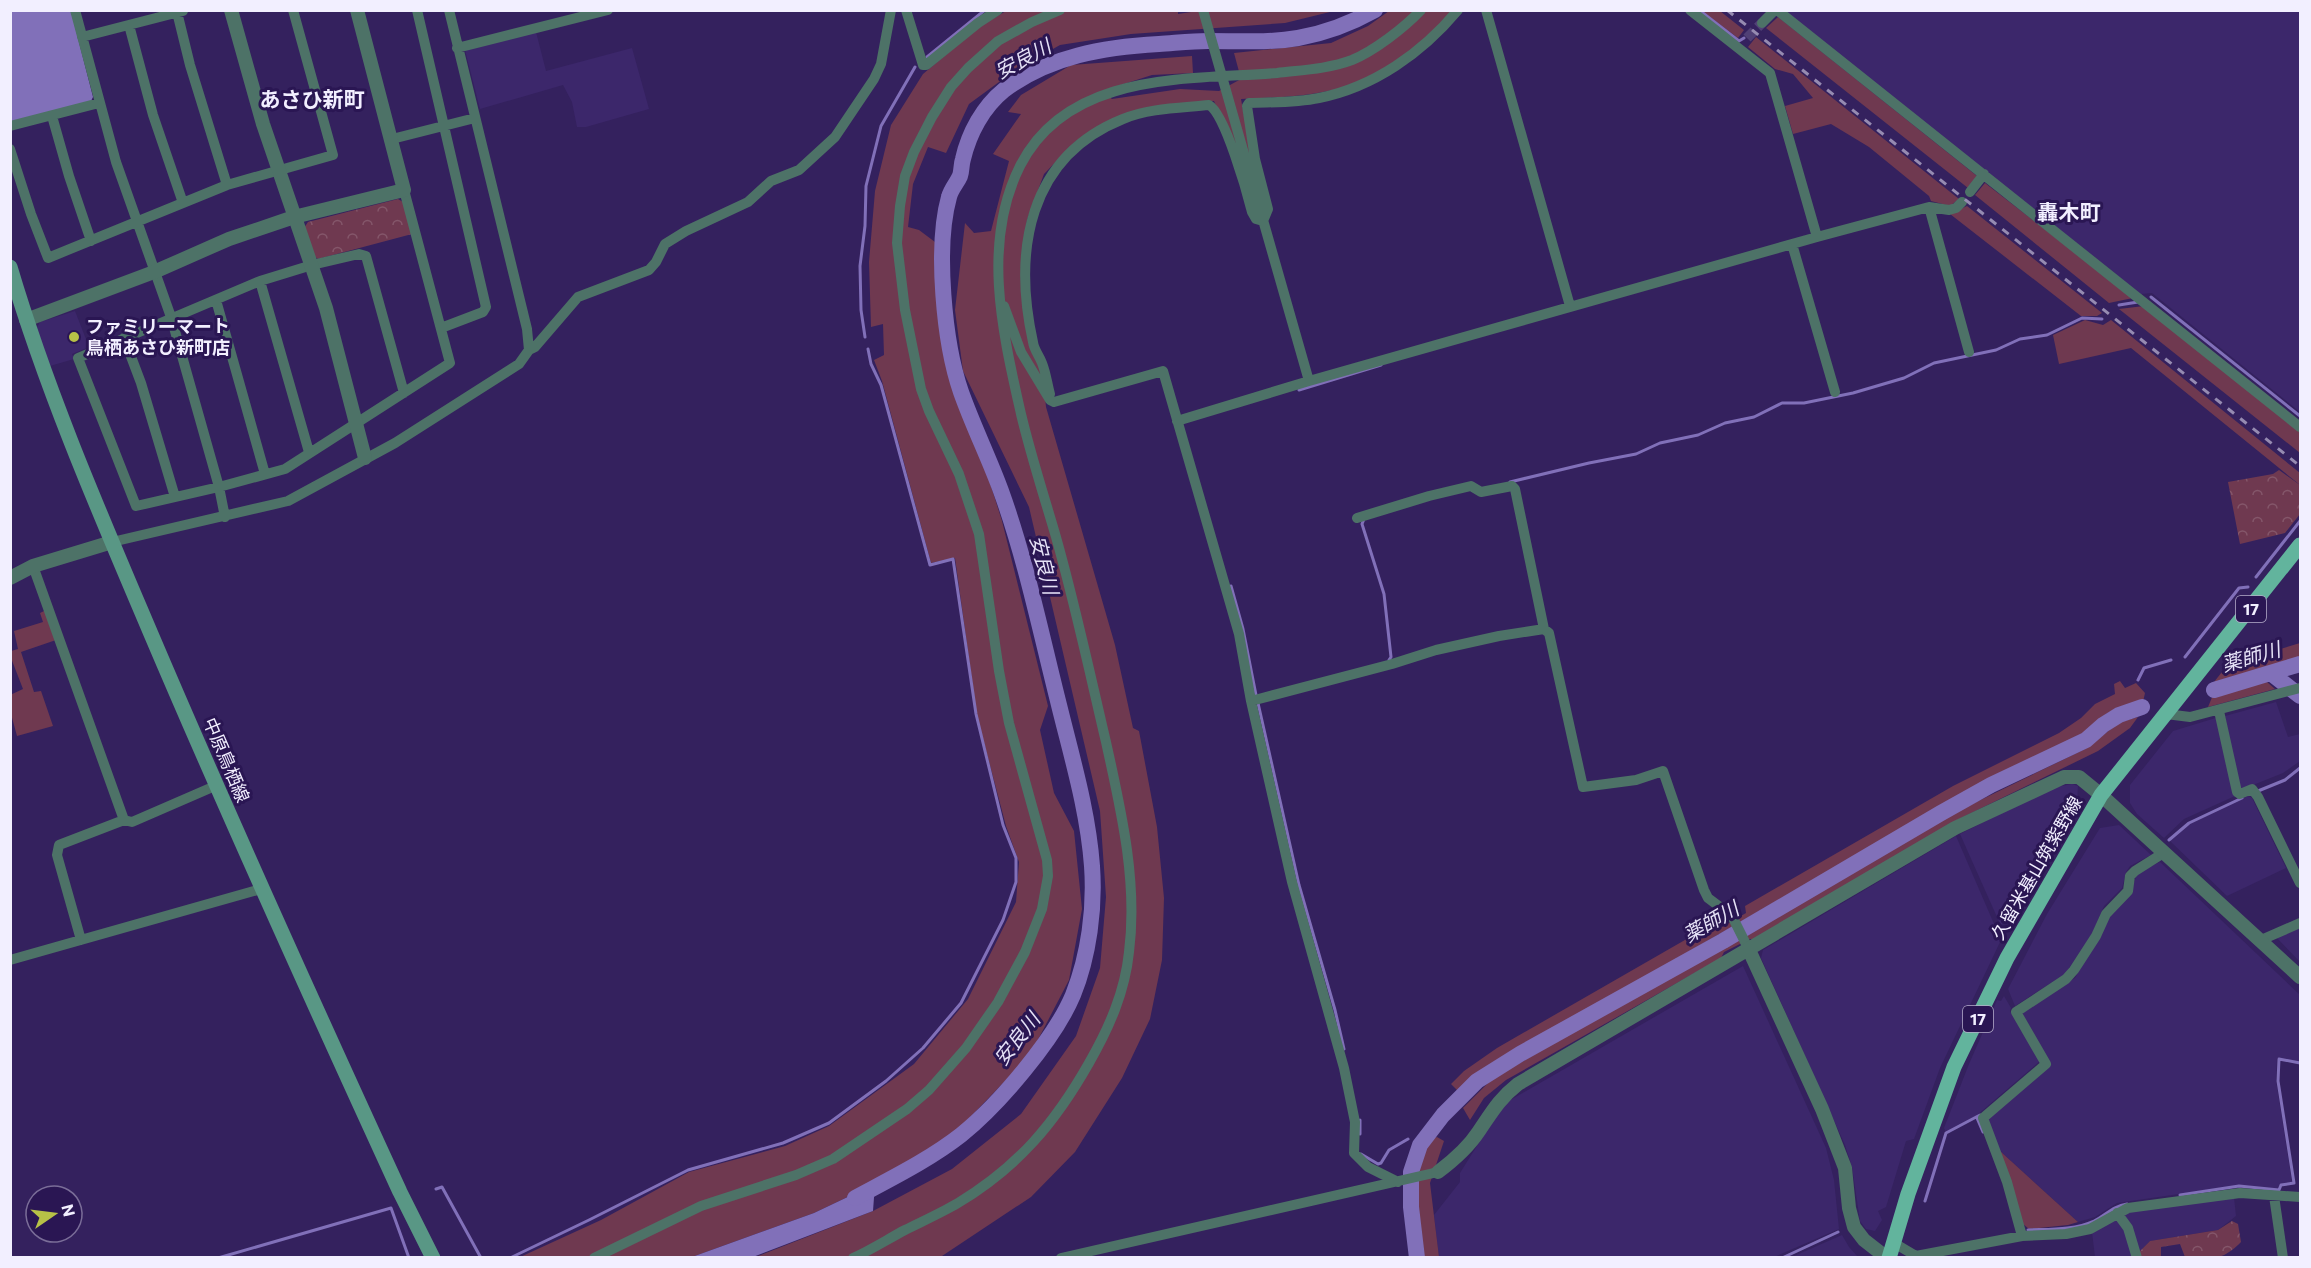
<svg xmlns="http://www.w3.org/2000/svg" width="2311" height="1268" font-family="Commissioner,'Noto Sans JP',sans-serif">
<style>
.built{fill:#3c276b}
.grass{fill:#6f3950}
.forest{fill:url(#forest-crowns)}
.water{fill:#8170b9}
.lines{fill:none;stroke-linecap:round;stroke-linejoin:round}
.stream{stroke:#8170b9;stroke-width:3}
.river{stroke:#8170b9;stroke-width:16}
.minor-tunnel{stroke:#504076;stroke-width:10;stroke-dasharray:10 5;stroke-linecap:butt}
.minor{stroke:#4d7267;stroke-width:10}
.tertiary{stroke:#4d7267;stroke-width:14}
.secondary{stroke:#599785;stroke-width:15}
.primary{stroke:#62b49d;stroke-width:15}
.rail{stroke:#968bb1;stroke-width:3;stroke-dasharray:8 8;stroke-linecap:butt}
.poi-dot{fill:#b7c147;stroke:#2a1653;stroke-width:2}
.labels{text-anchor:middle;stroke-width:6;stroke-linejoin:round;paint-order:stroke}
.shield{fill:#2a1653;stroke:#b6aecb;stroke-width:1.5}
.shield-label{font-size:16px;font-weight:bold;fill:#f2efff}
.poi-label{font-size:18px;font-weight:bold;fill:#f2efff;stroke:#2a1653;text-anchor:start}
.street-label{font-size:18px;fill:#f2efff;stroke:#2a1653}
.water-label{font-size:20px;font-style:italic;fill:#e5e1f6;stroke:#2a1653}
.quarter-label{font-size:21px;font-weight:bold;fill:#f2efff;stroke:#2a1653}
</style>
<defs>
<pattern id="forest-crowns" width="20" height="18" patternUnits="userSpaceOnUse" patternTransform="scale(1.5)"><rect width="20" height="18" fill="#6f3950"/><path d="M2 6a3 3 0 1 1 6 0M12 15a3 3 0 1 1 6 0" fill="none" stroke="#84566a"/></pattern>
</defs>
<rect width="100%" height="100%" fill="#34215e"/>
<!-- built -->
<path class="built" d="M1783,11H2300V412L2152,293L2141,294Z
M536,32L546,71L632,48L649,109L586,127H577L572,102L563,85L480,109L465,50Z
M75,311L89,347L72,354L74,359L50,366L36,329L40,322Z
M2276,702L2288,737L2300,734V761L2283,773L2243,789L2239,786L2225,716Z
M2219,717L2235,796L2184,819L2164,838L2137,814L2130,803V785L2173,731Z
M2072,784L2078,786L2077,803L2052,840L2001,926L1960,834L2052,788Z
M2248,796L2252,798L2286,868L2227,896L2170,841L2190,823Z
M2119,825L2151,855L2130,866L2126,872L2122,888L2104,906L2092,934L2065,974L2015,1006L2008,989L2047,914L2100,828Z
M1956,836L2001,940L1940,1068L1914,1139L1906,1141L1886,1207L1878,1211L1882,1220L1875,1231L1866,1229L1860,1221L1852,1167L1845,1145L1761,958L1763,950Z
M2160,862L2300,995V1062L2277,1058L2276,1080L2292,1182L2280,1184L2278,1189L2241,1185L2117,1203L2095,1217L2078,1222L2000,1151L1988,1119L2051,1065L2021,1011L2075,978L2112,912L2131,893L2137,873Z
M2300,926V962L2276,937Z
M1743,966L1826,1148L1834,1180L1839,1229L1774,1257L1439,1258L1434,1215L1460,1182V1173L1495,1117L1507,1102Z
M2004,996L2011,1008L2010,1011L2040,1061L1976,1116L1946,1132L1944,1128L1969,1064L1997,1000L2001,1001Z
M2234,1197L2236,1216L2218,1230L2150,1241L2139,1252L2124,1213Z
M2114,1220L2124,1224L2133,1257H2095L2092,1232Z
M1842,1235L1849,1247L1858,1257H1792Z"/>
<!-- grass -->
<path class="grass" d="M1178,10V14L1204,10L1334,11L1285,23L1131,34L1060,45L1014,71L969,104L946,153L928,147L913,184L908,227L919,230L935,242L942,342L955,397L985,467L1002,521L1048,706L1040,730L1054,793L1074,831L1082,909L1069,980L1030,1055L951,1137L875,1184L814,1213L692,1257L518,1258L601,1220L689,1172L785,1146L829,1126L914,1064L968,999L1016,902L1019,862L1006,826L977,716L955,558L931,563L882,381L874,360L884,355L883,324L871,327L869,262L875,191L891,125L923,74L979,27L1006,11Z
M1389,11H1452C1434,30 1414,53 1392,67C1346,95 1293,97 1241,99L1254,170L1244,172L1214,101L1141,110L1116,118L1076,141L1044,174L1027,220L1021,269L1043,374L1046,407L1115,645L1133,728L1139,731L1157,827L1164,898L1162,960L1150,1019L1122,1078L1075,1152L1031,1197L939,1258H753L873,1211L952,1169L1021,1114L1076,1036L1100,968L1106,897L1100,811L1029,507L963,371L955,310L965,223L974,233L991,231L1009,161L993,154L1021,114L1008,112L1021,95L1071,65L1192,56L1193,73L1152,75L1102,91L1112,99L1180,89L1219,91L1241,79L1234,53L1331,43L1368,26Z
M1702,11H1720L1744,30L1738,38Z
M1778,17L1977,176L1968,188L1766,28Z
M1756,37L1959,199L1950,206L1931,201L1929,196L1869,147L1831,124L1793,134L1785,106L1813,98L1793,74L1775,69L1748,47Z
M1985,183L2133,298L2109,303L1975,195Z
M1967,206L2102,313L2097,316H2081L1950,214Z
M2144,306L2300,432V453L2119,309Z
M2085,320L2103,325L2111,320L2300,473V485L2131,348L2059,364L2053,335Z
M46,610L56,640L21,652L34,692L41,691L53,726L17,736L11,714L10,695L23,689L11,658V651L18,649L14,631L43,622L40,613Z
M2300,643V657L2214,682L2233,658L2277,650Z
M2120,681L2125,688L2136,683L2145,693L2143,702L2118,708L2106,714L2080,736L1960,795L1487,1068L1457,1090L1451,1084L1464,1071L1497,1048L1711,925L1717,930L1746,913L1745,906L1953,786L2059,733L2081,718L2095,704L2115,694L2114,684Z
M2267,682L2275,689L2208,707L2213,695Z
M2138,717L2130,728L2098,751L1957,820L1754,939H1750L1724,952L1721,958L1506,1080L1484,1098L1470,1120L1463,1108L1492,1079L1960,810L2085,749L2120,722Z
M1437,1137L1444,1141L1430,1183L1439,1257H1424C1416,1219 1411,1175 1429,1140Z
M2000,1151L2078,1222L2068,1225L2029,1229L2023,1224Z"/>
<!-- forest -->
<path class="forest" d="M398,199L403,202L412,234L318,259L314,256L304,228L308,222Z
M2279,470L2300,485V514L2285,533L2240,544L2228,482L2273,474Z
M2232,1221L2238,1224L2241,1242C2220,1263 2213,1257 2185,1257L2180,1244L2161,1247V1257H2140L2139,1252L2150,1241L2218,1230Z"/>
<!-- water -->
<path class="water" d="M11,11H71L93,97L91,101L11,122Z
M875,1184L873,1211L753,1257H692L814,1213Z"/>
<g class="lines">
<!-- stream -->
<path class="stream" d="M1699,10L1739,41L1744,38
M927,57L985,10
M2151,297L2300,416
M2119,305L2138,302
M865,337L861,310L860,266L865,226L866,186L881,126L915,67
M1299,390L1381,365
M1510,482L1589,463L1636,454L1660,443L1698,435L1725,423L1754,417L1782,403H1804L1853,393L1904,378L1934,363L1996,350L2020,339L2047,335L2082,318L2102,319
M1364,519L1362,524L1384,594L1391,657L1389,660
M2256,577L2300,521
M1231,586L1243,629L1256,695
M2185,657L2239,588L2248,587
M2138,680L2144,668L2171,660
M1258,703L1299,885L1335,1010L1344,1049
M2258,791L2285,780L2300,768
M2169,840L2189,823L2242,798
M1977,1118L1983,1132
M1360,1134V1120
M1361,1154L1378,1164L1381,1163L1389,1150L1408,1139
M436,1189L442,1187L481,1258
M2180,1195L2239,1186L2279,1190L2281,1185L2294,1183L2278,1081L2279,1059L2300,1063
M1925,1201L1946,1133L1980,1115
M2028,1230C2050,1229 2074,1230 2094,1221C2106,1215 2113,1206 2127,1204
M218,1258L391,1208L409,1258
M510,1258L589,1220L688,1170L783,1143L829,1123L886,1081L923,1048L961,1003L1003,920L1016,882V858L1003,825L976,714L953,559L930,565L881,385L871,364L868,349
M1782,1258L1838,1232"/>
<!-- river -->
<path class="river" d="M2272,674L2300,696
M2214,690L2300,664
M855,1198C890,1179 929,1160 961,1135C999,1104 1054,1040 1073,995C1089,955 1095,908 1092,866C1088,811 1072,758 1059,705C1041,634 1026,560 1001,491C989,458 973,426 961,392C944,343 935,247 949,197C951,189 957,183 960,176C962,170 961,165 963,159C969,133 983,107 1004,90C1050,56 1104,47 1159,44C1175,43 1192,41 1208,41C1239,41 1268,43 1298,38C1326,33 1350,24 1375,10
M1417,1258L1411,1207V1172L1420,1145L1443,1115L1477,1081L1520,1054L1723,941L1941,813L1991,785L2086,740L2103,725L2119,715L2142,707"/>
<!-- minor-tunnel -->
<path class="minor-tunnel" d="M1747,38L1762,23"/>
<!-- minor -->
<path class="minor" d="M75,10L116,162L171,317L219,487L225,517
M417,10L486,307L483,312L441,328
M449,10L527,329L529,350
M906,10L923,65H926L978,23L998,10
M1203,10L1309,381
M1486,10L1570,306
M1690,10L1770,73L1817,237
M1777,10L2300,427
M177,12L190,65L227,185
M1762,23L1775,10
M129,25L153,115L183,203
M82,37L183,11
M457,48L608,10
M52,116L69,176L91,241
M10,126L99,103
M392,139L475,118
M10,149L31,214L48,258L227,185L333,155L293,10
M1970,192L1984,174
M1929,207L1969,352
M1792,244L1835,392
M260,281L309,452
M216,300L265,474
M1004,306L1021,352L1050,400L1054,402L1163,371L1239,634L1251,701L1292,882L1344,1068L1355,1122L1354,1153L1368,1167L1398,1182
M124,338L141,383L175,497
M404,393L366,256L359,254L312,265L260,281L78,358L136,506L219,487L285,469L450,363L404,190
M1050,394C1047,383 1046,373 1042,363C1039,355 1034,350 1033,342C1013,251 1028,157 1123,119C1149,108 1181,108 1209,105C1225,114 1247,192 1252,212L1256,219L1263,221L1268,209L1255,159L1247,106L1249,103C1272,102 1295,103 1319,98C1374,87 1422,53 1458,10
M1177,421L1309,381L1817,237L1929,207L1949,210L1956,208L1962,202
M1357,518L1429,496L1471,486L1481,492L1512,486L1515,489L1544,629
M112,542L288,501L395,443L519,364L529,350L535,347L578,297L649,270L656,262L665,244L686,231L748,202L771,181L799,170L835,137L874,79L881,64L891,10
M33,566L124,820L132,822L215,786
M1251,701L1392,664L1436,650L1499,636L1544,629L1549,633L1583,787L1636,780L1663,771L1704,890L1708,898L1732,916L1749,950
M2219,711L2237,792L2240,794L2252,789L2258,797L2300,883
M2166,714L2190,717L2300,688
M81,940L57,855L59,845L124,820
M2261,940L2300,923
M10,960L261,889
M2274,1196L2283,1258
M2117,1213L2128,1228L2137,1258
M2022,1236L2007,1182L1983,1118L2046,1064L2016,1012L2066,979L2074,970L2096,936L2106,914L2128,891L2130,876L2135,871L2165,852
M1894,1243L1916,1256L2022,1236L2066,1234L2090,1229L2128,1208L2240,1193L2300,1197
M594,1258L701,1206L796,1175L833,1159L907,1109L929,1090L966,1048L998,1002L1025,952L1042,909L1048,876L1047,860L1009,723L999,671L979,534L959,474L929,411L921,389L905,310L897,243L900,206L905,176L914,152L932,117L951,87L968,68L998,41L1032,22L1060,10
M853,1258C871,1250 888,1239 905,1230C923,1221 941,1213 958,1203C1018,1167 1055,1123 1089,1063C1109,1028 1125,992 1129,952C1138,882 1121,810 1106,742C1090,674 1075,604 1056,537C1044,496 1031,456 1021,414C1003,334 981,244 1020,166C1068,71 1188,80 1277,73C1302,70 1328,69 1352,60C1374,51 1404,28 1421,10
M1061,1258L1438,1172"/>
<!-- tertiary -->
<path class="tertiary" d="M231,10L263,124L326,308L365,458
M26,320L154,272L229,239L294,217L404,190L357,10
M10,578L33,566L112,542
M1749,950L1822,1109L1845,1168L1849,1208L1854,1227L1864,1240L1887,1258
M1438,1172C1454,1160 1468,1148 1479,1131C1492,1112 1499,1099 1518,1084L1955,828L2064,777H2079L2101,795L2300,977"/>
<!-- secondary -->
<path class="secondary" d="M10,267C47,392 100,514 151,634C231,822 315,1007 400,1192L433,1258"/>
<!-- primary -->
<path class="primary" d="M1889,1258L1908,1194L1954,1067L2007,958L2101,795L2300,545"/>
<!-- rail -->
<path class="rail" d="M1727,10L2300,466"/>
</g>
<!-- markers -->
<circle class="poi-dot" cx="74" cy="337" r="6"/>
<g class="labels">
<!-- shield labels -->
<g class="shield">
<rect x="2236" y="596" width="30" height="26" rx="4.5"/>
<rect x="1963" y="1006" width="30" height="26" rx="4.5"/>
</g>
<g class="shield-label">
<text x="2251" y="615">17</text>
<text x="1978" y="1025">17</text>
</g>
<!-- poi labels -->
<g class="poi-label">
<text x="86" y="333">ファミリーマート<tspan x="86" dy="21">鳥栖あさひ新町店</tspan></text>
</g>
<!-- street labels -->
<g class="street-label">
<text transform="translate(226 760) rotate(67)" y="6">中原鳥栖線</text>
<text transform="translate(2037 868) rotate(-60)" y="6">久留米基山筑紫野線</text>
</g>
<!-- water labels -->
<g class="water-label">
<text transform="translate(1023 59) rotate(-28)" y="7">安良川</text>
<text transform="translate(1044 565) rotate(76)" y="7">安良川</text>
<text transform="translate(2251 657) rotate(-16)" y="7">薬師川</text>
<text transform="translate(1711 922) rotate(-30)" y="7">薬師川</text>
<text transform="translate(1017 1039) rotate(-52)" y="7">安良川</text>
</g>
<!-- quarter labels -->
<g class="quarter-label">
<text x="312" y="107">あさひ新町</text>
<text x="2069" y="220">轟木町</text>
</g>
</g>
<!-- border -->
<rect width="2311" height="1268" fill="none" stroke="#f2efff" stroke-width="24"/>
<!-- north arrow -->
<g transform="translate(54 1214) rotate(76)"><circle r="28" fill="#2a1653" stroke="#7a6d98" stroke-width="1.5"/>
<path d="M0-4.5L10 22L0 15L-10 22Z" fill="#b7c147"/>
<text y="-9" font-size="16" font-weight="bold" text-anchor="middle" fill="#f2efff">N</text>
</g>
</svg>
